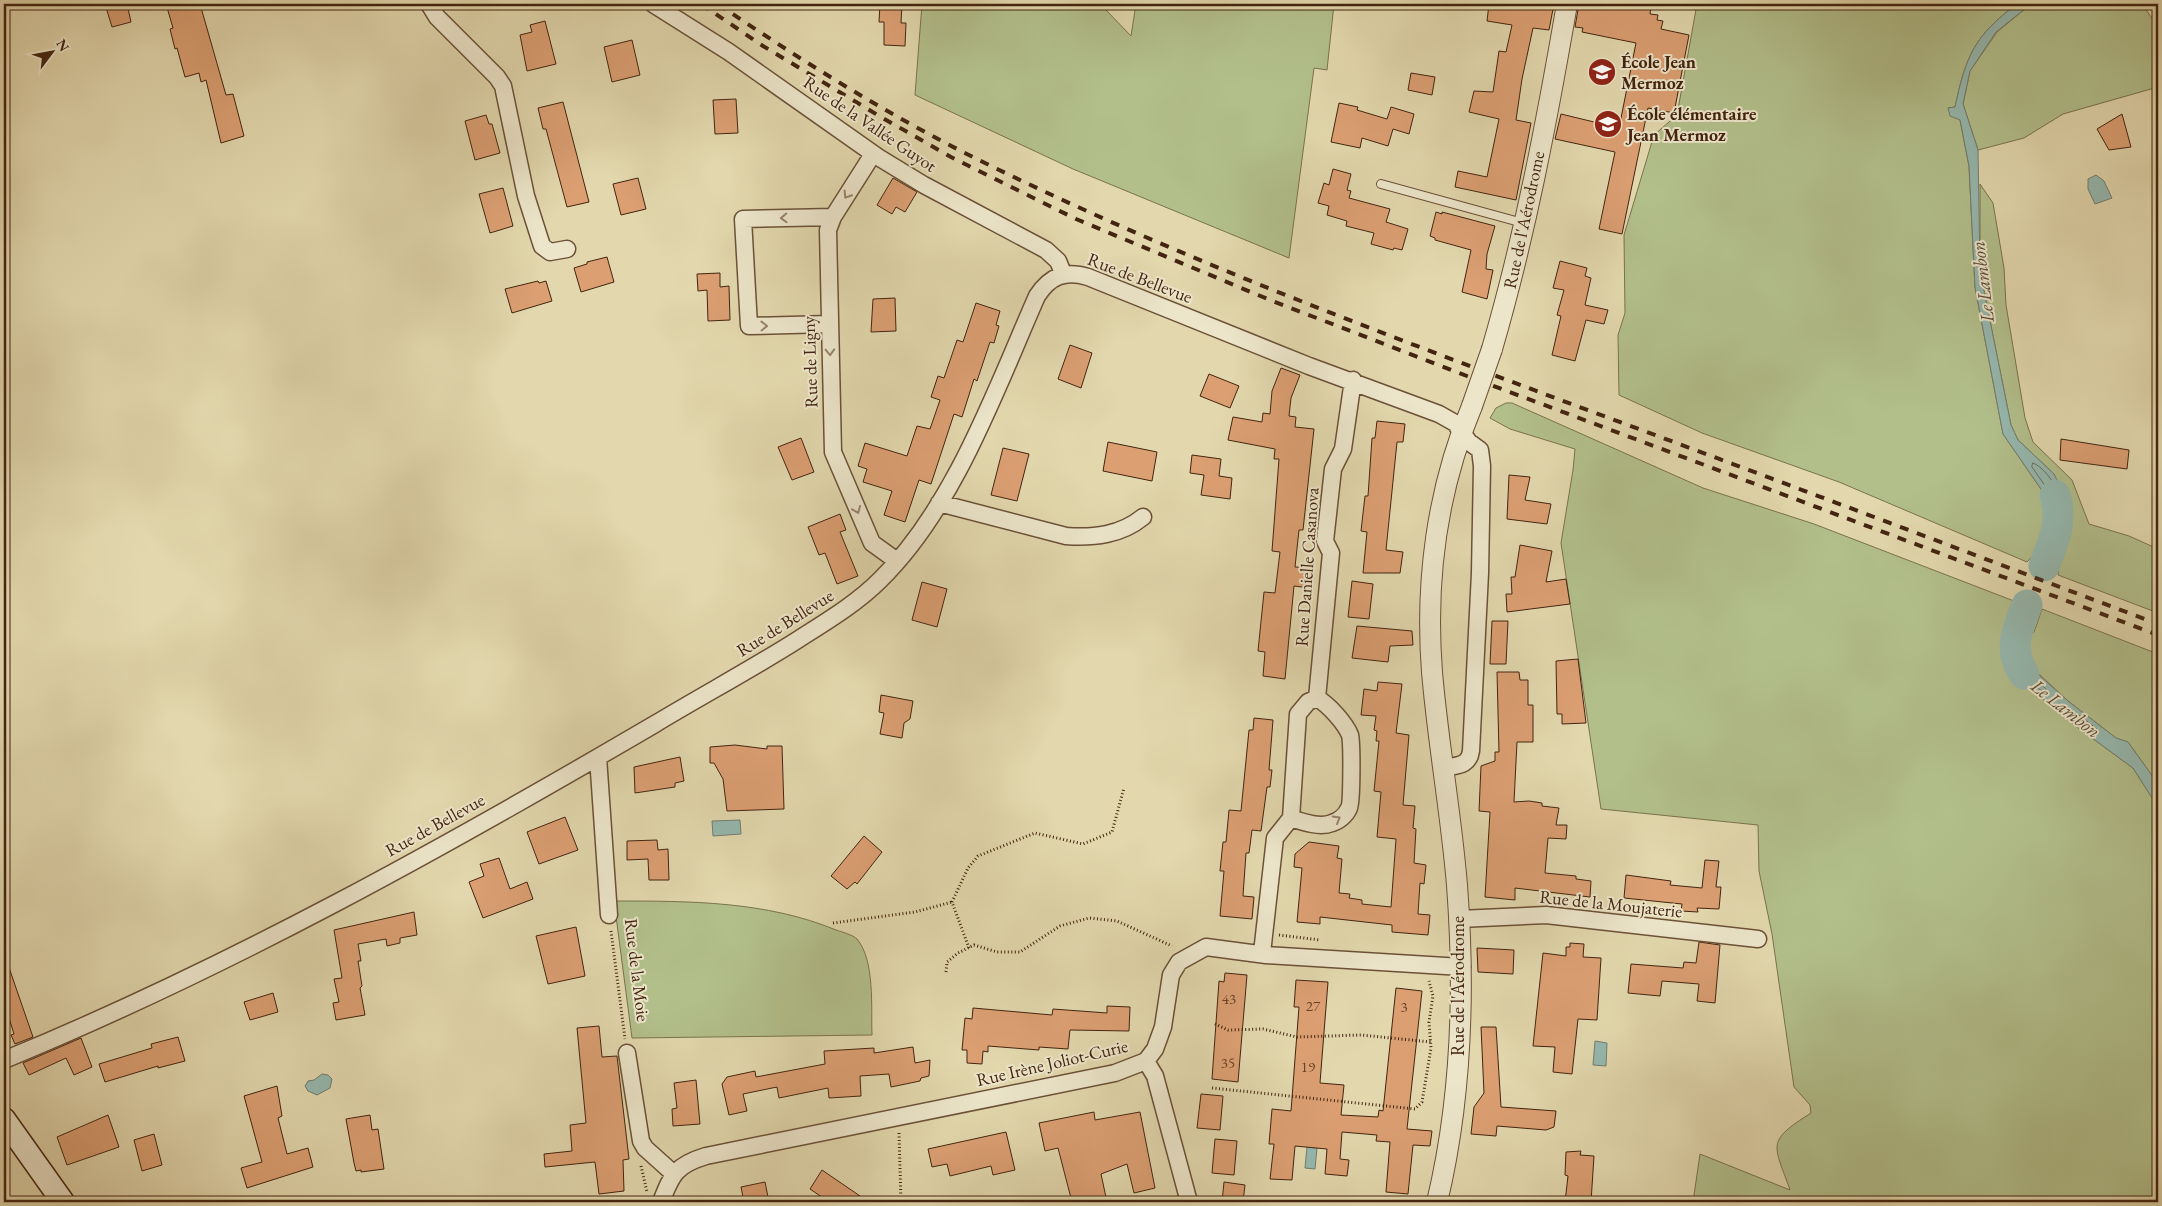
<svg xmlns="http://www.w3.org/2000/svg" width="2162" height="1206" font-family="'EB Garamond',serif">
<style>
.green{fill:#b2bf8b;stroke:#7a724e}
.water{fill:#95b8af;stroke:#747d6f}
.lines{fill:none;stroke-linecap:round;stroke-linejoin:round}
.shore{stroke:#6c6e60;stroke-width:1}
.river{stroke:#95b8af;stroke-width:31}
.building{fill:#db9f72;stroke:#432410}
.service-casing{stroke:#6b5137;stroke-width:10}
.minor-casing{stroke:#6b5137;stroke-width:19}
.tertiary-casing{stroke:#6b5137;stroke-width:22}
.secondary-casing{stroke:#432410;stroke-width:25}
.path{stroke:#432410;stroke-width:3;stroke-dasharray:1 2.5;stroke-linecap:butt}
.service{stroke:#ece5ca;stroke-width:8}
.minor{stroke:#ece5ca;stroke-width:16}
.tertiary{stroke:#ece5ca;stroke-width:20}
.secondary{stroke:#ece5ca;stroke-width:22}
.rail{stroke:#432410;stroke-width:4;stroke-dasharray:9 9;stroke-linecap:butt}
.tertiary-bridge-casing{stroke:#6b5137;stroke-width:22;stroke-linecap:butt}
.tertiary-bridge{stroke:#ece5ca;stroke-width:20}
.oneway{stroke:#98846d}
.labels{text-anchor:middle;stroke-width:4;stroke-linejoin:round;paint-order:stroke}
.number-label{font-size:15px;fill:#694328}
.poi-label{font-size:18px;font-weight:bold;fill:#432410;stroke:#ece5ca;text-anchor:start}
.street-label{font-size:18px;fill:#432410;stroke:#ece5ca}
.water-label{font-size:19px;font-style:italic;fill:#584938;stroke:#ece5ca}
</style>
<rect width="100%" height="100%" fill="#e2d7ad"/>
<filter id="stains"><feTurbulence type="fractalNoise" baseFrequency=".004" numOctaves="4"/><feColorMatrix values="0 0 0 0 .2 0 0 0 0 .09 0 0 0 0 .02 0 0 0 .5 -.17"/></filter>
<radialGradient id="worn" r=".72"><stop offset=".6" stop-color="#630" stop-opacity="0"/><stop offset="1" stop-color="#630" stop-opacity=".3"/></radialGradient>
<!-- green -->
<path class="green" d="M922,4H1106V10L1131,36L1136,4H1334L1327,70L1314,68L1289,258L1073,169L915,95Z
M1697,4H2017C1974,36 1966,56 1955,107L1948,108L1960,120L1969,166L1975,287L2003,434L2043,492L2051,535L2027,562L1839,482L1702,433L1619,395L1618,335L1625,313L1624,235L1654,135L1677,115Z
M2031,4H2142L2158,27V87L2063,114L2024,138L1978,150L1963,104L1970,71L1997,32Z
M1980,184L1993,203L2004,268L2006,305L2025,418L2033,442L2072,480L2089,524L2129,536L2158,549V613L2058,575L2061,540L2070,529L2054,474L2018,440L2011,425L1980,271Z
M1506,403H1512L1703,488L1814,524L2014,601L2006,649L2009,664L2024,683L2077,727L2133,768L2158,807V1202H1693L1700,1154L1790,1190C1774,1144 1765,1142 1811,1113L1810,1105L1794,1087L1772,934L1759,871L1758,825L1601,809L1561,543L1573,470L1575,449L1510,429L1490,418L1496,408Z
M2042,609L2158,654V784L2128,742L2116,738L2068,701L2025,661L2024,638L2034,632Z
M614,901C689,901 766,901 836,930C842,932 853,935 857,939C875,960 871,1008 872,1035L632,1038Z"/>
<!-- water -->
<path class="water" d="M2017,4H2031L1996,32L1970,71L1963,104L1978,150L1980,271L2011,425L2018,440L2054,474L2070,506V529L2061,540L2051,535L2043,492L2003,434L1975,287L1969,166L1960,120L1950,116L1948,108L1955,107C1966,56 1974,36 2017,4Z
M2096,175L2104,181L2112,198L2095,204L2088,189V179Z
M2008,631L2024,638L2025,661L2030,667L2068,701L2116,738L2128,742L2158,784V807L2133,768L2077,727L2024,683L2009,664L2006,649Z
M740,820L741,834L713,836L712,821Z
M1595,1041L1607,1043L1606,1066L1593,1065Z
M322,1074L328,1075L332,1079L330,1088L317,1095L308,1091L305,1086L308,1081L314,1080Z
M1307,1147L1317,1148L1315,1169L1305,1168Z"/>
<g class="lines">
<!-- shore -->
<path class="shore" d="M2033,463C2052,470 2075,516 2060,533L2055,531L2048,490L2032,467Z
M2014,639L2020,642L2021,664L2019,667C2011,661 2009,647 2014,639Z
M2024,672H2028L2046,689V692H2043L2027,679Z
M2079,715L2097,729V733H2094L2076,719V716Z"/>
<!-- river -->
<path class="river" d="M2044,566C2054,541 2063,522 2055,495
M2024,674C2008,651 2017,629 2027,605"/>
</g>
<!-- building -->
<path class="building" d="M105,4H127L131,22L112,27Z
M166,4H200L226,95L233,94L244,136L221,143L206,80L201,82L199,73L185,77L177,48L175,49L170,29L173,28Z
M880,4H902L901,23H906L905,46L884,45V22H879Z
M1489,4H1554L1549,30L1533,28L1522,79L1516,120L1531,123L1516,200L1455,187L1458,171L1487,177L1499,119L1469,112L1474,91L1493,92L1499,51L1506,52L1512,25L1487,21Z
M1579,4L1623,9L1624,4L1651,7L1650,14L1658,15L1657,20L1663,21L1661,29L1689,35L1674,113L1648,108L1622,234L1599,229L1615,152L1555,139L1561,114L1619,128L1636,43L1582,32L1583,28L1575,27Z
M545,21L556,64L527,71L520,35L532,32L530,25Z
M632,40L640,75L612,82L604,47Z
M1411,73L1435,77L1432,95L1408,90Z
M736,99L738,133L715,134L713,100Z
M563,102L589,202L567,207L546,129H543L538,108Z
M1339,103L1358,107L1357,110L1387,119L1391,107L1414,114L1409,134L1393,129L1388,146L1362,138L1360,148L1331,142Z
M2122,114L2131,147L2109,150L2097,129Z
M486,115L489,124H492L500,153L475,160L465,121Z
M1333,169L1351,174L1347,190L1351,191L1349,198L1390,209L1386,222L1408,229L1402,250L1394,248L1393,250L1371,244L1374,233L1346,226L1347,221L1327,215L1329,206L1318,203L1324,183L1329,185Z
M638,178L646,209L621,215L613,184Z
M893,178L917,192L905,212L896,207L892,214L877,205Z
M503,188L513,226L490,233L479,194Z
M1436,212L1442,214V212L1495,226L1487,254L1486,269L1493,270L1487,299L1462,292L1471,250L1435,240V238L1430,236Z
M607,257L614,282L581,292L574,268L587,264V262Z
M1560,261L1587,268L1585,276L1591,278L1585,305L1608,310L1604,324L1586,320L1575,361L1552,355L1561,316L1557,315L1564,290L1553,288Z
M720,273V287L729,286L730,320L708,321L707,290L698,291L697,274Z
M538,281L539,283L546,281L552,301L512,313L505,289Z
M895,298L896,331L871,332L873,299Z
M976,303L1000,311L996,325L999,326L994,343L990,342L977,381L974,379L962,417L954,414L931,484L919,480L905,522L884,515L892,491L863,482L867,469L858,466L865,443L907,456L917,426L930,429L940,400L931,397L938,376L944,378L957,340L963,342Z
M1070,345L1092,353L1081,388L1058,379Z
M1281,368L1300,375L1291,398L1289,416L1296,417L1295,427L1314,429L1303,530H1299L1295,567L1312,568L1310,588L1294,586L1285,679L1263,676L1265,652L1258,651L1264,592L1275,593L1280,552L1272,551L1279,459H1274L1275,449L1228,440L1233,417L1262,422L1263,413L1270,414L1272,391Z
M1209,374L1239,386L1230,408L1200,396Z
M1377,421L1405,424L1403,442H1397L1386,550L1403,552L1400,573H1363L1367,532L1361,531L1365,496H1368L1372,438H1375Z
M801,438L814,472L792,480L778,447Z
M2061,439L2129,450L2127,469L2060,460Z
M1108,442L1157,452L1152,481L1103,471Z
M1003,448L1029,454L1017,501L991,495Z
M1192,455L1221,459L1219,476L1232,478L1230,499L1201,495L1204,475L1190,473Z
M1509,475L1530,477L1525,500L1551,504L1547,524L1507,519Z
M840,514L846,530L840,532L858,576L837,584L825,553L819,555L808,527Z
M1520,545L1552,551L1546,582L1566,579L1570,604L1507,612L1506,594H1512L1511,577H1515Z
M1352,581L1373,584L1369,619L1348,617Z
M922,582L947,589L937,627L912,620Z
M1492,621H1508L1506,664H1490Z
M1357,626L1412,631L1413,645L1390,646L1388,662L1352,658Z
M1578,659L1586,723L1562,724V714H1557L1556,661Z
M1497,672H1519L1520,680H1528V705H1533V742H1517L1514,802L1529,801L1542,803V806L1559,808L1556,825H1567L1566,839L1548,838L1545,873L1576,876V879L1591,881L1590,897L1515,888V900L1485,897L1490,812L1479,811L1481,766L1495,761V752H1499Z
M1378,682L1402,684L1396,733L1409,735L1403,805L1415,806L1413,828L1416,829L1414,863L1426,865L1424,884L1420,883L1418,914L1430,915L1428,935L1392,932V925L1320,917V924L1297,922L1302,868L1294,867L1295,854L1309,842L1339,846L1337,858L1342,859L1339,893L1350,894L1349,898L1362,900V904L1391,907L1396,839L1377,837L1381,792L1374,791L1379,741H1376L1377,731L1374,730L1376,716L1361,715L1364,689L1377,691Z
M881,695L913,701L910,719L904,723L902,738L880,734L884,713L879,712Z
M1254,718L1273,720L1269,770H1272L1270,787H1267L1261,831L1252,830L1249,853H1246L1243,896L1254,897L1252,919L1220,916L1224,871H1220L1223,842H1226L1229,810L1241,811L1249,730H1253Z
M735,745L767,749V746H782L784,809L727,811L723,779L714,763H710V747Z
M680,757L684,781L675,783V787L635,793L634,767Z
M565,817L578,850L539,864L527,832Z
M864,836L882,852L857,884L855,882L847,889L831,876Z
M657,840L658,850L668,849L669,880H649L648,859L627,860V841Z
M499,858L510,889L527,882L533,899L483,918L469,882L484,876L480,864Z
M1705,860L1719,861L1716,887H1721L1719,909L1697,908L1698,912L1681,911L1682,904L1624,898L1626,875L1671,881L1670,885L1702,888Z
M414,912L417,935L400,938V943L387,946L386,939L358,944L361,961H358L362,986L360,988L365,1015L336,1020L333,1003L339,1002L334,979L342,978L334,930Z
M576,927L585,976L548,984L536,936Z
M1699,942L1720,945L1715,1003L1697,1001L1699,984L1662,981L1660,996L1628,993L1631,964L1683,968L1684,962L1696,963Z
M1570,943L1584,944L1583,957L1601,958L1597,1020L1578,1019L1572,1074L1553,1072L1555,1047L1533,1046L1543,953L1566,956V947H1570Z
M1477,948L1514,950L1513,974L1478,972Z
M4,959H6L33,1037L15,1044L11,1035L14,1034L4,1002Z
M1225,973L1247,975L1238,1082L1212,1079L1219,981L1224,982Z
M1296,980L1328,982L1320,1083L1344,1085L1341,1115L1378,1117L1379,1110L1383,1111L1396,988L1422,991L1407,1129L1432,1131L1430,1146L1413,1145L1408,1194L1386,1192L1390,1142L1376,1141L1377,1135L1342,1132L1340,1159L1349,1160L1347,1176L1325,1174L1327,1149L1295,1146L1292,1180L1270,1179L1274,1144H1269L1272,1109L1291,1111L1299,1007H1294Z
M273,993L278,1012L250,1020L244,1002Z
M1107,1006L1130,1007L1129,1031L1070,1030L1068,1049L1039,1047V1050L988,1046V1052L983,1051L982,1064L967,1063V1050H962L965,1018L972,1019L973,1008L1052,1015L1053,1009L1107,1013Z
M599,1026L602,1057L617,1056L629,1159L623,1160L624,1191L599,1194L595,1162L545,1167L544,1154L572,1151L570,1125L586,1123L577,1028Z
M1481,1027H1496L1501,1107L1556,1111L1554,1127L1546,1130L1497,1126L1496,1136L1471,1134L1474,1107L1484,1093Z
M178,1037L185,1061L158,1068V1066L105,1082L99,1064L152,1048L151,1044Z
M81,1038L92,1067L74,1075L66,1058L29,1075L23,1063Z
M913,1047L915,1063L930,1060L929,1076L921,1078L920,1081L891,1087L889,1074L860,1076L861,1096L829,1098L828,1088L779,1098L777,1087L743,1094L747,1111L729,1115L722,1084L727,1077L755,1071L756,1077L825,1064L824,1051L874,1048V1053Z
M696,1080L700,1124L673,1126L672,1109L677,1108L674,1083Z
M277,1086L282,1116L278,1118L287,1154L308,1148L313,1167L247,1188L241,1168L262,1162L244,1096Z
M1201,1094L1223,1096L1220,1130L1197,1128Z
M1094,1112L1095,1120L1140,1112L1155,1188L1134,1193L1127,1164L1101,1174L1107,1202H1072L1058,1148L1045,1151L1039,1123Z
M108,1115L119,1147L67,1165L57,1137Z
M370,1115L372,1130L378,1129L384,1169L361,1172V1170L356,1171L354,1163L346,1119Z
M1006,1132L1015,1170L993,1175L991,1166L950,1176L947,1164L932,1167L928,1149Z
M154,1134L162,1165L142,1171L134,1140Z
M1215,1139L1237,1141L1234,1175L1212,1173Z
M1581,1151L1580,1155L1594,1156L1591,1202H1565L1568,1176L1565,1175L1566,1152Z
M822,1170L860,1196L847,1199V1202H829L810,1189Z
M765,1182L769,1202H744L741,1187Z
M1224,1182L1245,1185L1243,1202H1222Z"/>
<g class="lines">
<defs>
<path id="service" d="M1381,184L1523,223"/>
<path id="minor" d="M429,4L437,17L497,77L503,86L526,196L542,246L550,252L567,249
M653,4L729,52L878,157L924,185L1046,250L1058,261L1063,273
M873,154L833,217L828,230L833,452L872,543L897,561
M829,324L749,326L743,219L833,217
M939,503L1066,536C1094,538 1121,535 1143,517
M598,757L609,915
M1291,818C1303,822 1320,828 1332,823C1339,821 1346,815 1349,808C1352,802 1352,743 1350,735C1345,723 1329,705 1317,698
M1459,919L1546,915L1758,939
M1262,953L1275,838L1291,818L1298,714L1308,702L1317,698L1331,553L1325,541L1333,469L1343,449L1353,380
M627,1053L641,1141L645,1148L674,1174
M4,1060C230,967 445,847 655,724C703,695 752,669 799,639C827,621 856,604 880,580C954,508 996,389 1037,296C1050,276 1065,270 1088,277L1309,366L1439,414L1455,423L1469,442L1480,450L1482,466L1480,573L1471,751C1469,766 1457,765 1444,768
M1146,1061L1155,1076L1189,1202
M661,1202C672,1174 676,1165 706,1156L1115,1073L1146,1061L1155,1049L1163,1027L1171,975L1179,962L1206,947L1266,955L1462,967"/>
<path id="tertiary" d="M1492,349C1525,236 1547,120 1567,4
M1437,1202C1462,1098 1465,991 1457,885C1451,813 1438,743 1432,672C1425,582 1437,490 1472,406"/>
<path id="secondary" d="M4,1119L63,1202"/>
</defs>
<!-- service casing -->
<use href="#service" class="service-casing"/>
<!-- minor casing -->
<use href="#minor" class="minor-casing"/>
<!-- tertiary casing -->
<use href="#tertiary" class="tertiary-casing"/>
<!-- secondary casing -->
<use href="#secondary" class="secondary-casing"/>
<!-- path -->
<path class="path" d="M2149,4L2158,17
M833,923L915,912L952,902
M611,931L625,1039
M1279,935L1320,940
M969,948L952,902L968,868L978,856L1035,833L1083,844L1112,832L1124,788
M946,972L947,962L958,953L974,945L997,952H1020L1060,926L1089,918L1117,921L1172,946
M1215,1024L1228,1030L1263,1029L1297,1037L1361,1035L1431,1042
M1212,1088L1415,1109L1422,1102L1431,1048L1429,1022L1433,996L1429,981
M899,1133L901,1202
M641,1166L647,1192"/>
<!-- service -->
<use href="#service" class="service"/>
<!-- minor -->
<use href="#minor" class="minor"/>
<!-- tertiary -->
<use href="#tertiary" class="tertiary"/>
<!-- secondary -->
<use href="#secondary" class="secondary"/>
<!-- rail -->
<path class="rail" d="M701,4L763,46L881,117L951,157L1076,219L1270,300L1467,376L2158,635
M718,4C796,57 877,108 961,151C1157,250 1368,328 1574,405C1769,477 1964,551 2158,624"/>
<defs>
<path id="tertiary-bridge" d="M1472,406L1492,349"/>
</defs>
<!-- tertiary-bridge casing -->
<use href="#tertiary-bridge" class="tertiary-bridge-casing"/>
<!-- tertiary-bridge -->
<use href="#tertiary-bridge" class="tertiary-bridge"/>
</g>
<!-- one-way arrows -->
<defs><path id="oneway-chevron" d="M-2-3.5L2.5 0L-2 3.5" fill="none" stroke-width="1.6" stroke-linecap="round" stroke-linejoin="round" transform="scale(1.25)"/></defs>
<g class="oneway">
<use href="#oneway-chevron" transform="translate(847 195) rotate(122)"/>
<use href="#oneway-chevron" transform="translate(784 218) rotate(178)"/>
<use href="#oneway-chevron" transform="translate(764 326) rotate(-1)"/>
<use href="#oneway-chevron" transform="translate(830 352) rotate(88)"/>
<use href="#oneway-chevron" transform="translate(857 510) rotate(67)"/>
<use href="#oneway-chevron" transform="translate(1337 819) rotate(-30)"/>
</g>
<!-- icons -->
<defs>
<symbol id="school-disc" viewBox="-11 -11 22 22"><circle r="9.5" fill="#8f2418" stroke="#ece5ca"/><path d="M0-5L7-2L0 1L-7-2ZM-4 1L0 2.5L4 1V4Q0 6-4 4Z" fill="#fff"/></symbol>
</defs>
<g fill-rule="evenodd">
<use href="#school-disc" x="1586" y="56" width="32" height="32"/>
<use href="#school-disc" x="1592" y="108" width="32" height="32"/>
</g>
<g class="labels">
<!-- number labels -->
<g class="number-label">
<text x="1229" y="1004">43</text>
<text x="1313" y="1011">27</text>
<text x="1404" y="1012">3</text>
<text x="1228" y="1068">35</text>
<text x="1308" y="1072">19</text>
</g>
<!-- poi labels -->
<g class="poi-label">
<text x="1621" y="68">École Jean<tspan x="1621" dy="21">Mermoz</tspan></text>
<text x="1627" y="120">École élémentaire<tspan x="1627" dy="21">Jean Mermoz</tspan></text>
</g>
<!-- street labels -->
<g class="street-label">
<text transform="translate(870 124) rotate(34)" y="6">Rue de la Vallée Guyot</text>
<text transform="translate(1524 220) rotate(-78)" y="6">Rue de l'Aérodrome</text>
<text transform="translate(1140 278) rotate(21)" y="6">Rue de Bellevue</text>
<text transform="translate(810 362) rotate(-92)" y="6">Rue de Ligny</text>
<text transform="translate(1307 567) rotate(-86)" y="6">Rue Danielle Casanova</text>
<text transform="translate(785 623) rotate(-32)" y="6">Rue de Bellevue</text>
<text transform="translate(435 825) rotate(-29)" y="6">Rue de Bellevue</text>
<text transform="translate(1611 904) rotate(6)" y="6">Rue de la Moujaterie</text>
<text transform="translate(637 970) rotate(83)" y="6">Rue de la Moie</text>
<text transform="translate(1458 986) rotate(-90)" y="6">Rue de l'Aérodrome</text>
<text transform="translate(1052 1063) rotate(-13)" y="6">Rue Irène Joliot-Curie</text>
</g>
<!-- water labels -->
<g class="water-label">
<text transform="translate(1982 282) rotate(-97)" y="7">Le Lambon</text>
<text transform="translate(2066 708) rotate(38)" y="7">Le Lambon</text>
</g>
</g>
<!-- margin -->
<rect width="2162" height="1206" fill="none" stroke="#e2d7ad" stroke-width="20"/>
<rect x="5" y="5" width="2152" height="1196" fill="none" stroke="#432410" stroke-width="2.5"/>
<rect x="10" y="10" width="2142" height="1186" fill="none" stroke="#432410"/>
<!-- north arrow -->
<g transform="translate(52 52) rotate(58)" stroke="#ece5ca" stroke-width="4" paint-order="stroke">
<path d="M0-4L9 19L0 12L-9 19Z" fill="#432410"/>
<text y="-8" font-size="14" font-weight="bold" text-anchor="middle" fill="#432410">N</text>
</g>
<rect width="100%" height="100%" filter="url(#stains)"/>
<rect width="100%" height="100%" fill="url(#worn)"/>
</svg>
